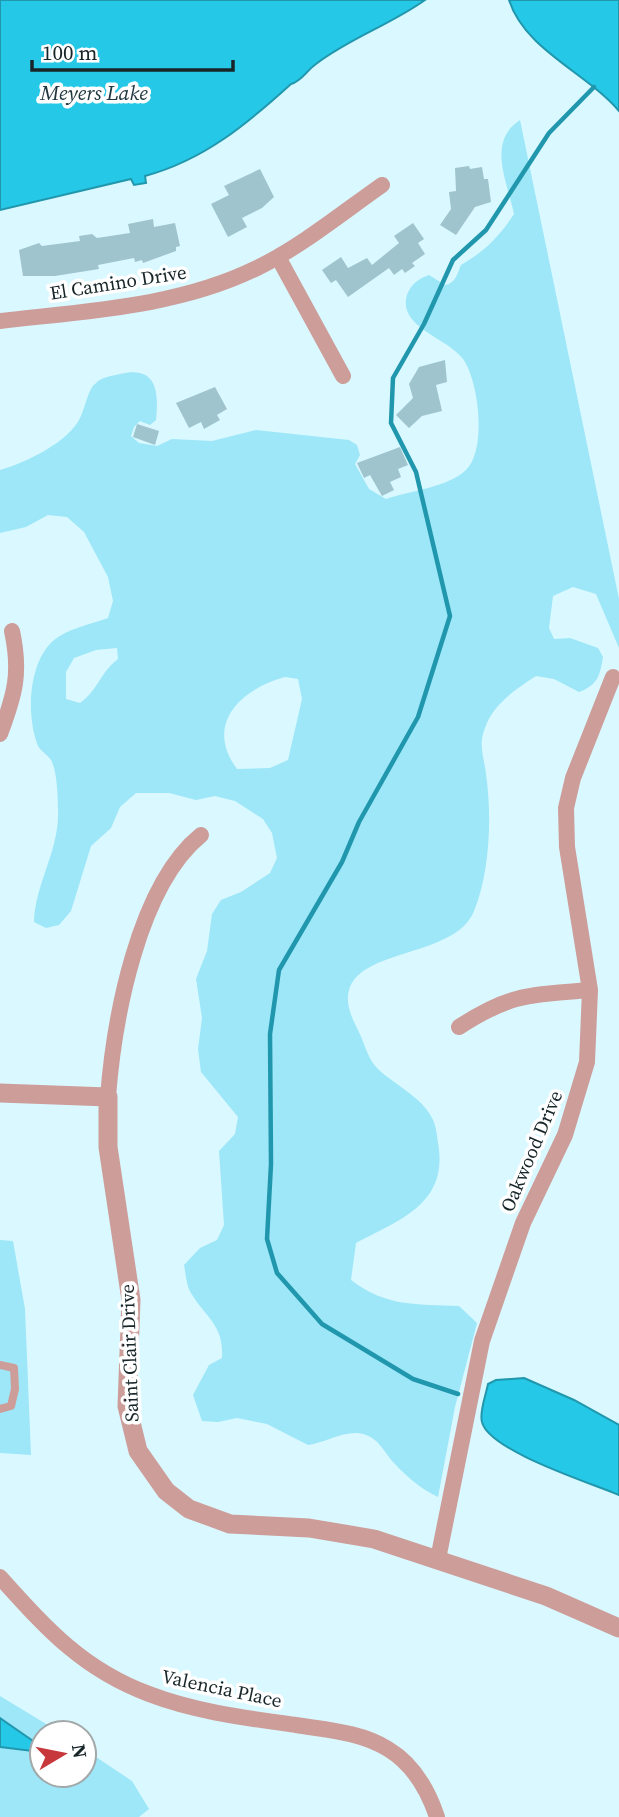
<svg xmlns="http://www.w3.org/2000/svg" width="619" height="1817" font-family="'Source Serif 4',serif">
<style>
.green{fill:#9de7f8;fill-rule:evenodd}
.water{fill:#25c8e6;stroke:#2197ad;stroke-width:2}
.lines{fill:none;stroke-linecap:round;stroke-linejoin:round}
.stream{stroke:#2197ad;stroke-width:4.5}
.building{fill:#9fc4cd}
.service{stroke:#cd9d99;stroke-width:8}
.minor{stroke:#cd9d99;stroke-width:16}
.tertiary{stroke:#cd9d99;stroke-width:19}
.labels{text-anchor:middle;stroke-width:7;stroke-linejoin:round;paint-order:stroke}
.street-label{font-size:19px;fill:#182629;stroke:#fff}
.water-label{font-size:21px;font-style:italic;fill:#20383e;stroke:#fff}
</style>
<rect width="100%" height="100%" fill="#daf8ff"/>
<!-- green -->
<path class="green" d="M520,120L619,599V648L596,594L573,587L553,596L549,628L554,639L570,638L598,648L603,657C600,675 598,685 579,692L554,679L536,676C516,689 493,704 485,728C478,745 484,757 486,774C492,816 490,872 474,911C456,957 361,948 349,990C345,1003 352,1019 358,1030C364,1042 368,1059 377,1068C393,1084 422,1097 432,1118C436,1125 437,1135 438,1143C449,1204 399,1220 356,1243L351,1280C386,1307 416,1304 459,1306L477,1323L455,1407L438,1497C421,1489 407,1477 394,1463C382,1450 378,1435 357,1433C342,1432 323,1443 308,1445L267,1424L237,1418L218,1422L202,1421L193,1395L209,1365L222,1358C224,1325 206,1318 191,1293C186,1285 186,1274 184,1265L200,1248L217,1240L224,1225L219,1151L235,1134L238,1117L201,1072L198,1049L202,1018L196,979L207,951L212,914L221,900L241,892L270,873L277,858L272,833L263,819L235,801L215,796L196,800L169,793H136L120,807L111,828L91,846L71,911L59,925L46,928L34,922C35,883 60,850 58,809C58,797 57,773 52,762C49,755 41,752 38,746C26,716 28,662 54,640C67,629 91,624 108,618L113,601L108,577L84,532L67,517L48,515L26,527L0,533V470C25,463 69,442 80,418C85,409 88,389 95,384C101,377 111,376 120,374C157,365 159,392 156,420L150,425L140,421L134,427L131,436L139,443L157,446L172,439L212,441L256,430L349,440L357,445L360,455L355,464L369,489L386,499C409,491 449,487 466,470C487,450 479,381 463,359C448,338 397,327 407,295C411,284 418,279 429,275L445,285C456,283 457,274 461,265C485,251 499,237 514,214C508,183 486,142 520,120ZM117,648L118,659C98,675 100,688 80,703L66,699V672L74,658L96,650ZM285,677L298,679L302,699L288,760L270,768L237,769C204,725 240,689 285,677Z
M0,1240L13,1241L25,1309L31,1455L0,1453Z
M0,1696L61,1733H42V1775H84V1749L132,1781L149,1809L139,1817H0Z"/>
<!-- water -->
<path class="water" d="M0,0H425C390,25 350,38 316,64C307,70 302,81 291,84C247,124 204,160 145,176L146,183L134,185L131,179L0,210Z
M509,0H619V111C587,73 525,50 509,0Z
M524,1378L574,1400L619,1425V1495C591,1483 489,1451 482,1422C479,1412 486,1395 488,1384L496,1380Z
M0,1718L33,1741L32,1751L0,1747Z"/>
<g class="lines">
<!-- stream -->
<path class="stream" d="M458,1394L413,1379L322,1324L277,1273L267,1239L271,1164L270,1034L279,970L342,862L359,822L418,717L450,616L416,472L391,423L393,378L424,324L453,260L486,230L549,133L594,87"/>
</g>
<!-- building -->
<path class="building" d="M469,166L470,169L482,167L484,179H488L491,202L475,207L456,235L440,225L451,209L449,192L456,191L455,168Z
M260,169L274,197L262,208L242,218L247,227L228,237L211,204L229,195L224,186Z
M153,219L154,227L175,223L180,246L176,247V251L143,263L142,260L135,262L134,258L98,265L99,269L55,276H23L19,250L39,243L42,246L80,241L79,236L92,234L97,238L130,233L128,224Z
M413,223L424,239L418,243L425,254L412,263L415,266L405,273L402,269L394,275L389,268L348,297L336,280L331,283L322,270L341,257L348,268L367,258L372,265L399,243L394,236Z
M445,360L447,382L436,385L442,411L422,416L409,428L396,415L413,398L409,384L419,367Z
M215,387L227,409L217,415L220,420L204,429L201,422L189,428L176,403Z
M137,424L159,431L155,445L133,437Z
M400,447L408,465L398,469L401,477L390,482L394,490L382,496L370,475L364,478L357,463Z"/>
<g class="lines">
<!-- service -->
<path class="service" d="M0,1365L14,1368L15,1389L11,1406L0,1409"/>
<!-- minor -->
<path class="minor" d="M278,257L343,376
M0,321C86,311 178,307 257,268C302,246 342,213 382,185
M0,734C15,694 21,673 12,631
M459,1027C511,993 531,995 590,990
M108,1097C114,1019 138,886 201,835
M438,1559L482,1341L523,1223L565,1135L587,1062L590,990L567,847L566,808L573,778L613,677
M0,1577C46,1628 82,1669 149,1694C196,1712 246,1718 296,1725C327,1730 361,1732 388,1749C413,1764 428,1790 437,1817"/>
<!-- tertiary -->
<path class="tertiary" d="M0,1093L108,1097V1147L131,1300L127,1406L138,1451L166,1491L189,1509L230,1524L309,1528L374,1539L546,1596L619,1628"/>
</g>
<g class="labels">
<!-- street labels -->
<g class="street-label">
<text transform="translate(118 282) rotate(-9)" y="7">El Camino Drive</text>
<text transform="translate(531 1151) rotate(-67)" y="7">Oakwood Drive</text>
<text transform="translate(129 1353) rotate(-92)" y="7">Saint Clair Drive</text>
<text transform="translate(222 1688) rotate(12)" y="7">Valencia Place</text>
</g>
<!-- water labels -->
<g class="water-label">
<text x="94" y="100">Meyers Lake</text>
</g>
</g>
<!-- north arrow -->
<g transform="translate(63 1754) rotate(80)"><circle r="33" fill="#ffffff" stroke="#a3a8a9" stroke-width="2"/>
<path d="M0-5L12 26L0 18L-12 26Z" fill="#c7383d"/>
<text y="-10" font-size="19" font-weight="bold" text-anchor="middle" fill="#182629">N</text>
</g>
<!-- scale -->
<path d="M32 60v10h201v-10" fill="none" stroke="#182629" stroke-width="3.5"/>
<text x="42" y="60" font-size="21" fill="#182629" stroke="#ffffff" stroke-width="5" paint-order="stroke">100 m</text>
</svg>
